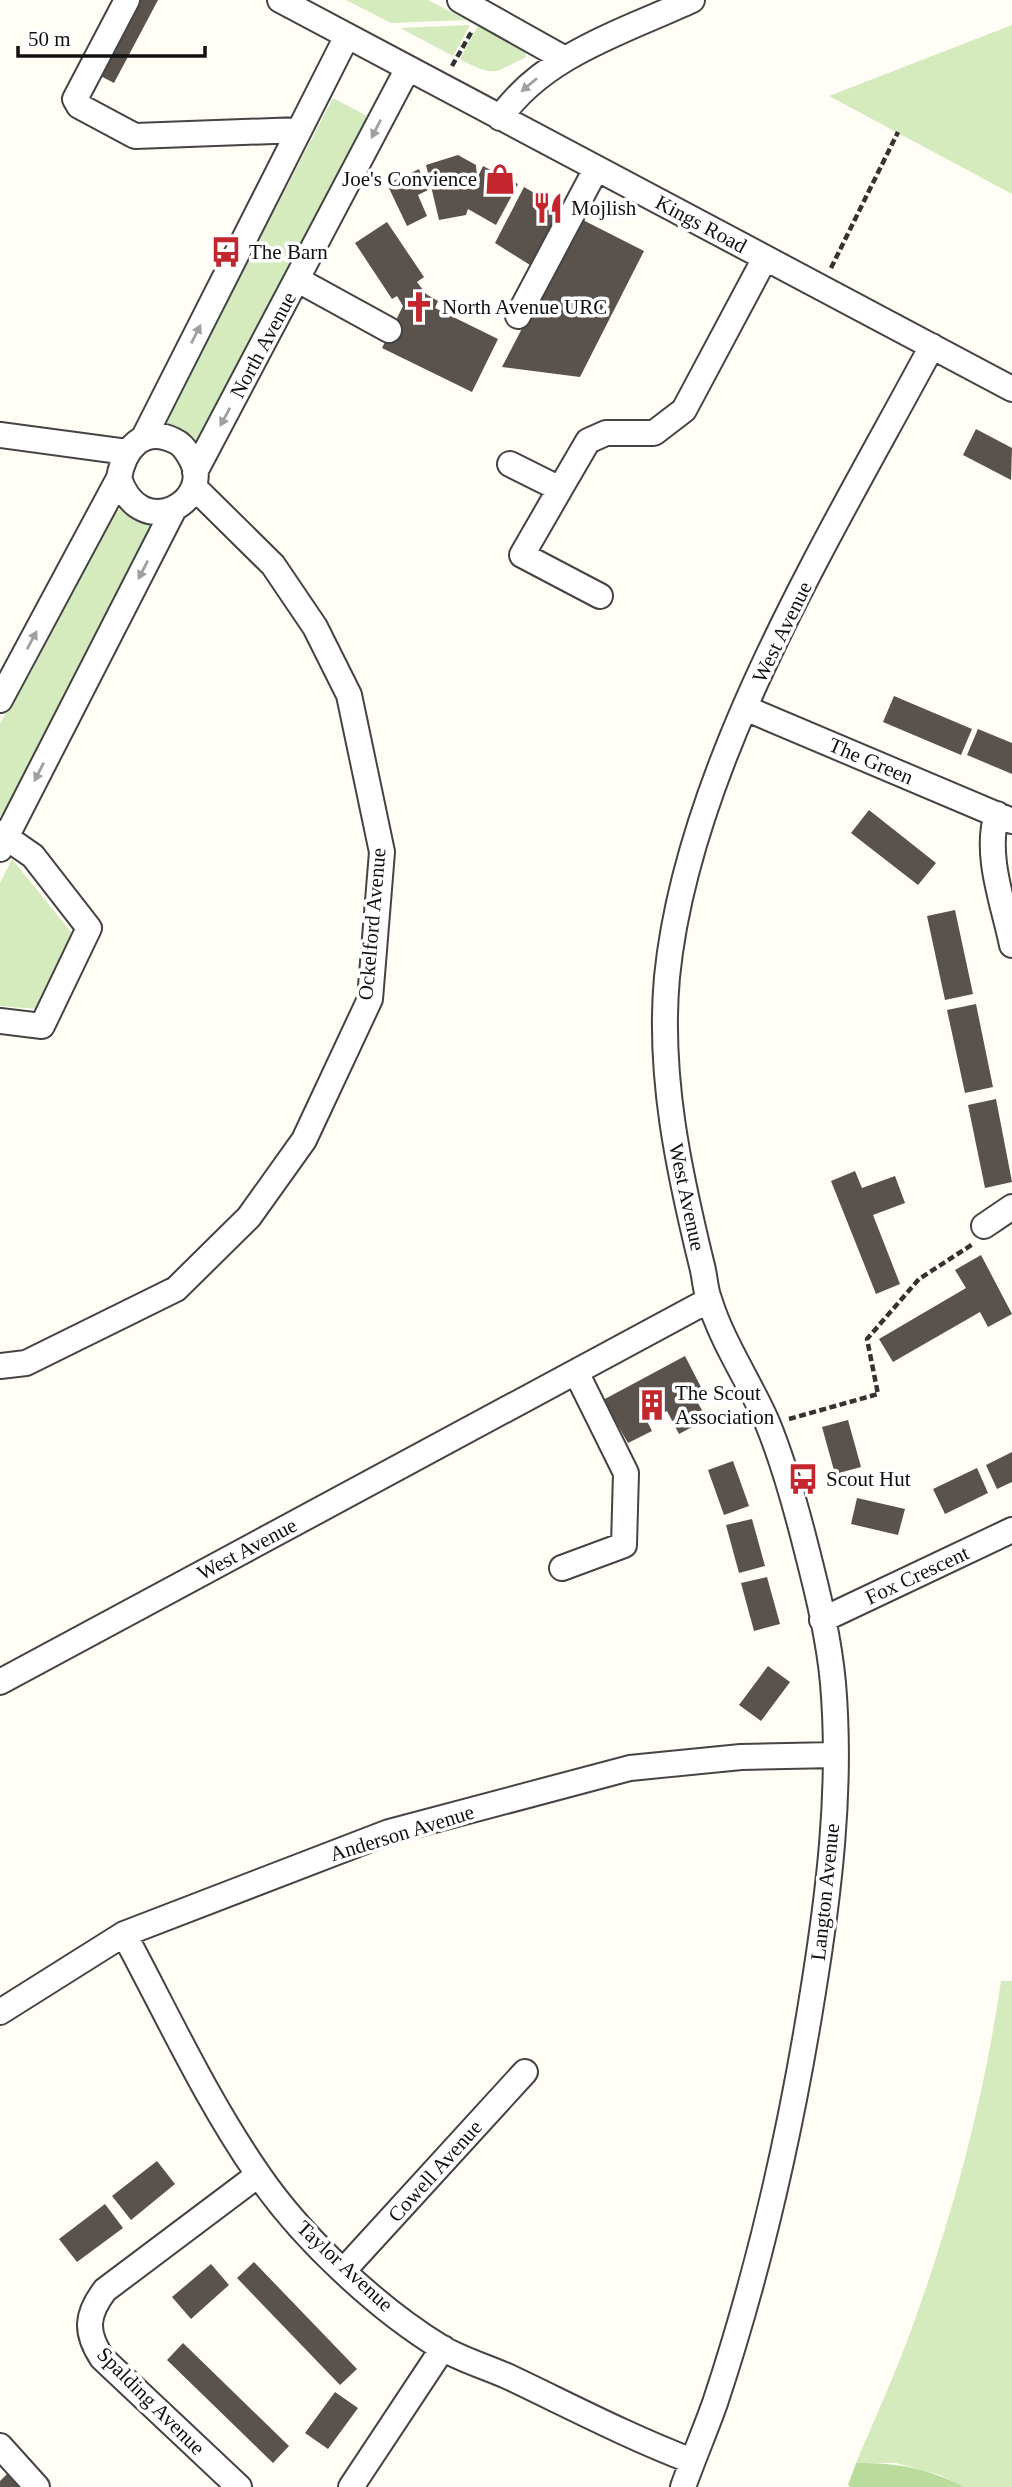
<svg xmlns="http://www.w3.org/2000/svg" width="1012" height="2487" font-family="'Times New Roman',serif">
<style>
.green{fill:#d5ebbd}
.forest{fill:#b9dc9c}
.building{fill:#5a524d}
.lines{fill:none;stroke-linecap:round;stroke-linejoin:round}
.minor-casing{stroke:#444;stroke-width:28}
.path{stroke:#333;stroke-width:4.5;stroke-dasharray:7 3.5;stroke-linecap:butt}
.minor{stroke:#fff;stroke-width:24}
.oneway{fill:#a0a0a0}
.labels{text-anchor:middle;stroke-width:7;stroke-linejoin:round;paint-order:stroke}
.poi-label{font-size:21px;fill:#111;stroke:#fff;text-anchor:start}
.street-label{font-size:21px;fill:#111;stroke:#fff}
</style>
<rect width="100%" height="100%" fill="#fffdf5"/>
<!-- green -->
<path class="green" d="M346,0H428L466,20L391,23Z
M470,25L453,56L400,28Z
M1012,25V194L829,96Z
M478,26L526,51V57C492,74 494,77 460,59Z
M333,98L371,118L200,446L162,426Z
M114,507L153,528L3,816L0,815V724Z
M12,859L75,937L37,1009L0,1006V883Z
M1001,1981H1012V2487H964L940,2475L896,2463H856C878,2411 902,2359 920,2305C957,2200 985,2092 1001,1981Z"/>
<!-- forest -->
<path class="forest" d="M856,2463C898,2463 927,2468 964,2487H850L848,2485Z"/>
<!-- building -->
<path class="building" d="M129,0H158L114,83L91,71Z
M458,155L476,165L477,179L483,166L518,184L496,225L468,209L466,215L439,220L426,165Z
M419,169L428,190L418,195L427,216L407,226L387,184Z
M524,187L562,209L530,265L495,243Z
M579,218L644,251L580,377L502,367Z
M387,222L424,277L417,282L426,294L438,301L435,308L498,339L472,392L382,348L403,306L397,296L392,299L355,243Z
M976,429L1012,448L1011,480L963,455Z
M894,696L972,729L961,755L883,722Z
M978,729L1012,743V774L967,755Z
M869,810L936,863L918,885L851,833Z
M955,910L973,994L945,1000L927,916Z
M976,1004L993,1087L965,1093L947,1010Z
M996,1099L1012,1182L985,1188L968,1105Z
M855,1171L862,1188L895,1176L905,1203L873,1215L900,1284L876,1294L831,1181Z
M981,1255L1012,1314L988,1327L980,1312L893,1362L879,1339L966,1288L955,1270Z
M685,1356L703,1391L694,1396L707,1419L679,1434L667,1411L647,1421L652,1431L628,1443L603,1400Z
M848,1420L861,1467L835,1474L822,1427Z
M1012,1452V1482L997,1489L986,1465Z
M733,1461L749,1506L724,1515L708,1470Z
M977,1468L988,1493L945,1514L933,1489Z
M857,1498L905,1509L898,1535L851,1524Z
M752,1519L765,1566L739,1573L726,1525Z
M767,1577L780,1624L754,1631L741,1583Z
M768,1666L790,1682L761,1721L739,1705Z
M157,2161L175,2184L131,2220L112,2196Z
M105,2204L123,2228L77,2262L59,2239Z
M254,2262L357,2369L340,2385L237,2278Z
M211,2264L229,2285L191,2319L172,2297Z
M183,2343L289,2446L273,2463L167,2360Z
M335,2392L358,2408L328,2449L305,2433Z
M10,2471L24,2487H0V2481Z"/>
<g class="lines">
<defs>
<path id="minor" d="M127,0L75,99L79,106L135,136L299,130
M280,0L1012,389
M460,0L565,59
M500,118C543,55 625,31 692,0
M298,280L389,330
M518,316L596,169
M0,435L127,452
M143,439L347,36
M510,464L560,489L588,441L606,433H654L684,410L765,258
M195,472L408,68
M560,489L522,555L600,596
M0,700L119,478C124,449 143,425 175,441C182,444 186,450 190,457C217,501 140,544 119,478
M745,708L1012,821
M997,814C984,855 1004,905 1012,945
M0,833L33,856L89,928L42,1026L0,1021
M0,849L174,509
M984,1226L1012,1207
M0,1366L26,1363L176,1289L249,1217L304,1140L370,999L382,852L349,695L315,627L273,565L194,487
M562,1568L624,1545L626,1473L576,1372
M822,1620L1012,1530
M0,1682L709,1300
M124,1934C167,2014 206,2099 258,2174C301,2237 376,2308 442,2348C462,2360 487,2367 509,2377C570,2406 629,2437 692,2461
M0,2012L124,1934L389,1832L630,1768L741,1757L835,1755
M344,2270L525,2072
M0,2446L37,2487
M239,2487L102,2358C85,2332 86,2315 105,2290L258,2175
M351,2487L443,2348
M683,2487C693,2459 705,2431 715,2403C759,2271 790,2135 812,1998C829,1894 842,1789 833,1683C829,1639 818,1594 807,1551C796,1507 784,1463 767,1422C749,1381 722,1342 709,1299C705,1289 705,1277 702,1266C679,1172 658,1075 667,977C688,764 832,533 932,346"/>
</defs>
<!-- minor casing -->
<use href="#minor" class="minor-casing"/>
<!-- path -->
<path class="path" d="M452,66L472,31
M831,268L898,132
M789,1419L878,1394L867,1339L919,1279L973,1244"/>
<!-- minor -->
<use href="#minor" class="minor"/>
</g>
<!-- one-way arrows -->
<defs><path id="oneway-solid" d="M-6-.8H1V-3.2L6.5 0L1 3.2V.8H-6Z" transform="scale(1.75)"/></defs>
<g class="oneway">
<use href="#oneway-solid" transform="translate(529 85) rotate(140)"/>
<use href="#oneway-solid" transform="translate(376 129) rotate(117)"/>
<use href="#oneway-solid" transform="translate(196 334) rotate(-63)"/>
<use href="#oneway-solid" transform="translate(225 417) rotate(118)"/>
<use href="#oneway-solid" transform="translate(143 570) rotate(117)"/>
<use href="#oneway-solid" transform="translate(32 640) rotate(-62)"/>
<use href="#oneway-solid" transform="translate(39 772) rotate(117)"/>
</g>
<!-- icons -->
<defs>
<symbol id="shop-bare" viewBox="-9 -9 18 18"><path d="M-5-2.5h2.3a2.7 3.5 0 0 1 5.4 0H5L5.5 6h-11ZM-1.5-2.5h3a1.5 2.3 0 0 0-3 0Z" fill="#c4262e" stroke="#fff" stroke-width="2.5" paint-order="stroke"/></symbol>
<symbol id="restaurant-bare" viewBox="-9 -9 18 18"><path d="M-5-6h1v4h1v-4h1v4h1v-4h1v5L-1.5 .5V6h-2V.5L-5-1ZM5-6V6H3V1.5H1.5Q1.5-4 5-6Z" fill="#c4262e" stroke="#fff" stroke-width="2.5" paint-order="stroke"/></symbol>
<symbol id="bus-bare" viewBox="-9 -9 18 18"><path d="M-5-6H5V4H4V6H2V4H-2V6H-4V4H-5ZM-3.5-4V0h7V-4ZM-3.5 1.2v1.5H-2V1.2ZM2 1.2v1.5H3.5V1.2Z" fill="#c4262e" stroke="#fff" stroke-width="2.5" paint-order="stroke"/></symbol>
<symbol id="church-bare" viewBox="-9 -9 18 18"><path d="M-1.2-6h2.4v3.5h3.3v2.4h-3.3V6h-2.4V-.1h-3.3v-2.4h3.3Z" fill="#c4262e" stroke="#fff" stroke-width="2.5" paint-order="stroke"/></symbol>
<symbol id="building-bare" viewBox="-9 -9 18 18"><path d="M-4-6H4V6H1V3H-1V6H-4ZM-2.5-4.3h1.7v1.8h-1.7ZM.8-4.3h1.7v1.8H.8ZM-2.5-1h1.7V.8h-1.7ZM.8-1h1.7V.8H.8Z" fill="#c4262e" stroke="#fff" stroke-width="2.5" paint-order="stroke"/></symbol>
</defs>
<g fill-rule="evenodd">
<use href="#shop-bare" x="478" y="157" width="44" height="44"/>
<use href="#restaurant-bare" x="526" y="186" width="44" height="44"/>
<use href="#bus-bare" x="204" y="230" width="44" height="44"/>
<use href="#church-bare" x="397" y="285" width="44" height="44"/>
<use href="#building-bare" x="630" y="1383" width="44" height="44"/>
<use href="#bus-bare" x="781" y="1457" width="44" height="44"/>
</g>
<g class="labels">
<!-- poi labels -->
<g class="poi-label">
<text x="477" y="186" text-anchor="end">Joe's Convience</text>
<text x="571" y="215">Mojlish</text>
<text x="249" y="259">The Barn</text>
<text x="442" y="314">North Avenue URC</text>
<text x="675" y="1400">The Scout<tspan x="675" dy="24">Association</tspan></text>
<text x="826" y="1486">Scout Hut</text>
</g>
<!-- street labels -->
<g class="street-label">
<text transform="translate(701 224) rotate(28)" y="7">Kings Road</text>
<text transform="translate(263 345) rotate(-62)" y="7">North Avenue</text>
<text transform="translate(782 632) rotate(-64)" y="7">West Avenue</text>
<text transform="translate(871 761) rotate(23)" y="7">The Green</text>
<text transform="translate(372 924) rotate(-85)" y="7">Ockelford Avenue</text>
<text transform="translate(687 1197) rotate(78)" y="7">West Avenue</text>
<text transform="translate(247 1549) rotate(-28)" y="7">West Avenue</text>
<text transform="translate(917 1575) rotate(-25)" y="7">Fox Crescent</text>
<text transform="translate(402 1833) rotate(-17)" y="7">Anderson Avenue</text>
<text transform="translate(825 1892) rotate(-84)" y="7">Langton Avenue</text>
<text transform="translate(435 2171) rotate(-48)" y="7">Cowell Avenue</text>
<text transform="translate(345 2266) rotate(43)" y="7">Taylor Avenue</text>
<text transform="translate(151 2401) rotate(45)" y="7">Spalding Avenue</text>
</g>
</g>
<!-- scale -->
<path d="M18 46v10h187v-10" fill="none" stroke="#111111" stroke-width="3.5"/>
<text x="28" y="46" font-size="21" fill="#111111" stroke="#ffffff" stroke-width="5" paint-order="stroke">50 m</text>
</svg>
